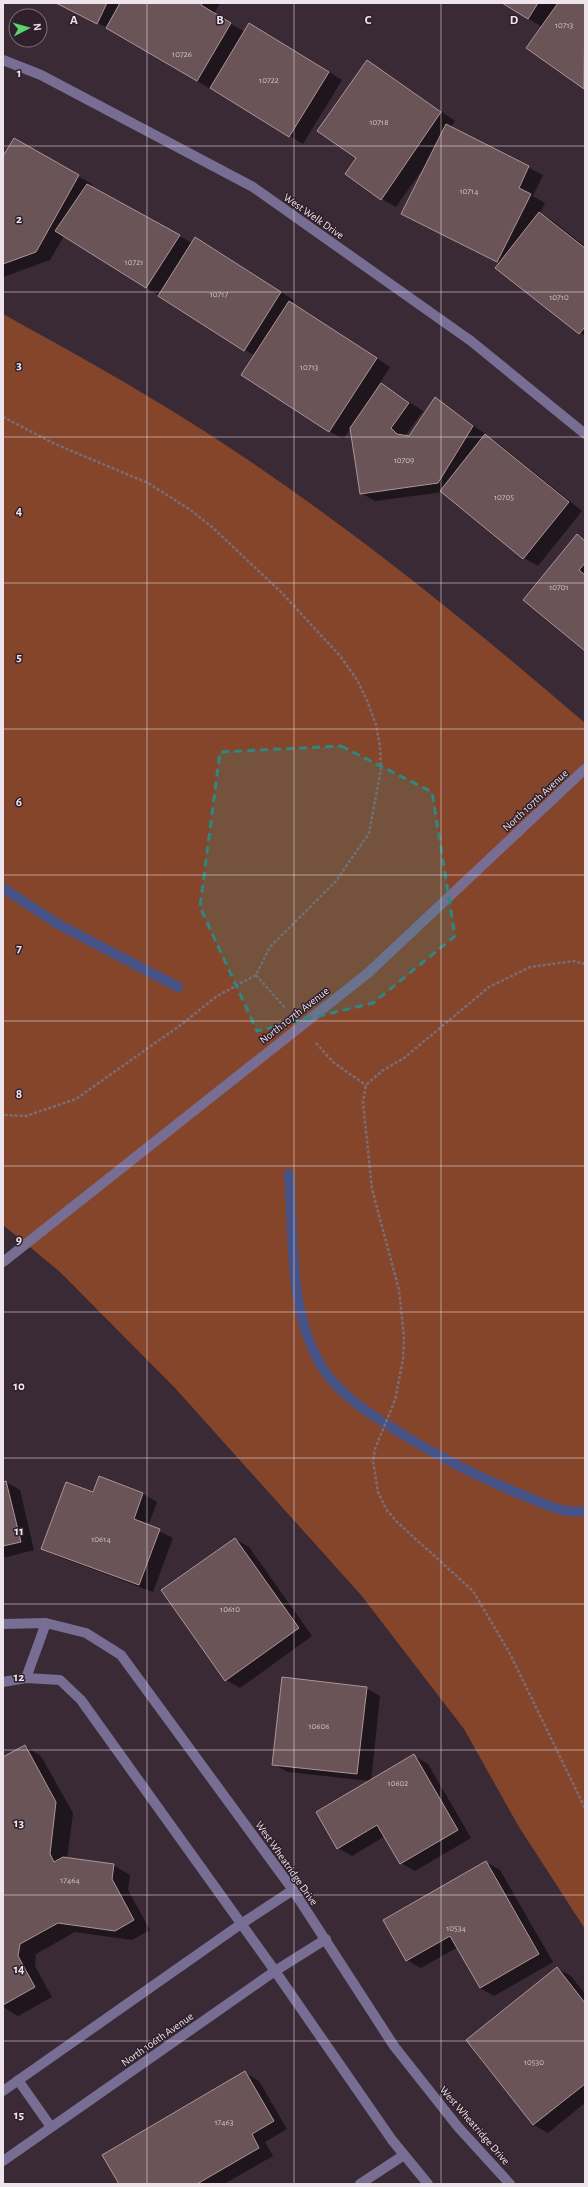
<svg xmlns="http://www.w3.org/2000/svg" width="588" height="2187" font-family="'Alegreya Sans',sans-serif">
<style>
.green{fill:#85452a}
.shadow{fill:#0007}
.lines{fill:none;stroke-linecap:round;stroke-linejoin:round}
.stream{stroke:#475386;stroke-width:10}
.building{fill:#6a5457;stroke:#ad9498}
.path{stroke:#7a6d77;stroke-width:2.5;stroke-dasharray:3 2;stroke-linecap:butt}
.minor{stroke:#786d92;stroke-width:10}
.marked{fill:#308681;fill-opacity:0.2;stroke:#308681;stroke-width:3;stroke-dasharray:8 5;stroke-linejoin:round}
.grid{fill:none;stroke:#eee4ec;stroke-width:1;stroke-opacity:0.55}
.labels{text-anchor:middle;stroke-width:3;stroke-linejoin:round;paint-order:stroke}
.number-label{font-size:9px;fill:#cdc0c7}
.street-label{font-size:11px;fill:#eee4ec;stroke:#2f202c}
.grid-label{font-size:13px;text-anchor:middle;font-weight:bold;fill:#eee4ec;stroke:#2f202c;stroke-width:3;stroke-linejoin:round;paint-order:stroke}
</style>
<rect width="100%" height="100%" fill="#392a36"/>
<!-- green -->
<path class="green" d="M3,314C70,351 137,388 201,429C337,516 463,618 585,723V1929L519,1827L464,1729L361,1595L175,1388L59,1271L3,1225Z"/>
<!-- shadow -->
<path class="shadow" d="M56,3H220L214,14L245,32H264L342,80L303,144L112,30Z
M503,3H557V6L559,3H585V88L528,47L542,27Z
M367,61L455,121L450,128L543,175L533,196L545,203L540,213L553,221L585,246V336L497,267L500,263L402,214L429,160L396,207L382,199L357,157Z
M14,139L92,184L91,188L192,243L196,238L210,246L295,301L292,304L390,367L371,397L372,398L382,384L423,411L405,436L409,437L435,398L499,444L582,511L538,566L524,558L443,492L375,501L361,493L351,428L343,439L329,431L255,356L64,236L50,260L3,277V158Z
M577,535L585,540V650L524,599Z
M6,1482L20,1490L34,1550L3,1558V1483Z
M143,1494L157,1502L148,1526L173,1538L153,1592L57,1556L43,1548Z
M235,1539L249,1547L312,1636L240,1688L226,1680Z
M366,1688L380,1696L371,1781L414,1756L428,1764L471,1838L415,1871L401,1863L385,1836L352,1856L338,1848L370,1781L288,1772L273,1764Z
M25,1746L41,1756L73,1813L67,1859L113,1865L130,1875L128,1890L150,1930L132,1940L75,1932L36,1954L35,1966L52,1997L18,2016L3,2007V1759Z
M486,1862L500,1870L553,1962L494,1996L480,1988L458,1947L421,1968L407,1960Z
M557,1968L571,1976L585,1994V2103L548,2133L534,2125L467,2040Z
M245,2073L259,2081L287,2129L265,2142L273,2156L224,2184H120Z"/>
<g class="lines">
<!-- stream -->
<path class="stream" d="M3,888L56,923L178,987
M289,1174C294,1235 288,1305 318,1360C328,1380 347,1397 365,1410C416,1445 470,1474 527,1497C545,1504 565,1515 585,1511"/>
</g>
<!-- building -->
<path class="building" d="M56,3H107L97,24Z
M120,3H202L201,5L231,23L197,81L106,28Z
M502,3H538L528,19Z
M558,3H585L584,89L526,48Z
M249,23L329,72L289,137L210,88Z
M367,60L441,112L381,200L345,174L356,158L317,131Z
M446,124L529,166L519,188L531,194L497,262L401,214Z
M14,138L79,175L36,252L3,264V156Z
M87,184L180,235L146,288L55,231Z
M539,212L585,248V327L579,334L495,268Z
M195,237L281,292L244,351L158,296Z
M289,301L377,358L329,432L241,375Z
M381,383L409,403L391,428L397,434L409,436L435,397L473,426L438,483L360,494L350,428Z
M485,434L569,502L523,559L440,491Z
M577,534L585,541V563L579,570L585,575V651L523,600Z
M99,1476L143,1493L134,1519L160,1529L139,1585L41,1549L66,1482L93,1492Z
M6,1481L21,1542L3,1546V1482Z
M235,1538L299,1628L225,1681L161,1590Z
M282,1677L367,1687L357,1774L272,1765Z
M25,1745L56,1802L50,1854L54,1862L63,1857L114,1864L112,1879L134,1920L115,1931L58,1923L20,1944L18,1956L35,1987L3,2005V1757Z
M414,1754L458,1830L400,1864L377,1825L337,1849L316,1812Z
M486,1861L539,1954L480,1988L450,1936L406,1961L383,1920Z
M557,1967L585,2003V2084L533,2125L466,2040Z
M245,2071L274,2121L252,2134L259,2148L197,2184H119L102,2155Z"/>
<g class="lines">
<!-- path -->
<path class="path" d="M3,417L55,444L148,483L189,509L212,527L282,593L341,657L357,680L367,700L376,725L380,746L381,769L369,833L336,881L270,947L256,975L217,996L182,1024L76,1099L26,1116L3,1115
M585,964L574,961L530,967L489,987L404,1058L382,1071L366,1085L363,1102L372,1189L399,1290L404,1337L403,1359L395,1400L375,1449L373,1461L378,1492L386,1509L397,1522L473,1591L509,1652L585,1808
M256,975L286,1009
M316,1043L334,1063L366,1085"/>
<!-- minor -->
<path class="minor" d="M3,60L41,75L253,187L471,341L585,434
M3,1262L368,973L585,769
M3,1624L46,1623L86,1633L121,1655L293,1890L394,2046L458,2127L510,2184
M26,1678L46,1623
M3,1682L26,1678L60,1680L81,1700L275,1971L392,2140L428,2184
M18,2080L51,2127
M3,2091L241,1924L293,1890
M3,2161L275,1971L326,1939
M360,2184L404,2155"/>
</g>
<!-- marked area -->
<path class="marked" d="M341,746L432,792L455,936L373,1003L257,1031L200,907L220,752Z"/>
<!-- grid -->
<path class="grid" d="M147,3V2184M294,3V2184M441,3V2184M3,146H585M3,292H585M3,437H585M3,583H585M3,729H585M3,875H585M3,1021H585M3,1166H585M3,1312H585M3,1458H585M3,1604H585M3,1750H585M3,1895H585M3,2041H585"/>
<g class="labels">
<!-- number labels -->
<g class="number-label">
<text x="564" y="28">10713</text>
<text x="182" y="57">10726</text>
<text x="269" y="83">10722</text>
<text x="379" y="125">10718</text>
<text x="469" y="194">10714</text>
<text x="134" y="265">10721</text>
<text x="219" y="297">10717</text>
<text x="559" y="300">10710</text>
<text x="309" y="370">10713</text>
<text x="404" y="463">10709</text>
<text x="504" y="500">10705</text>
<text x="559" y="590">10701</text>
<text x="101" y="1542">10614</text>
<text x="230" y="1612">10610</text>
<text x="319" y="1729">10606</text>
<text x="398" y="1786">10602</text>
<text x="70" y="1883">17464</text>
<text x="456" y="1931">10534</text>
<text x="534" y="2065">10530</text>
<text x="224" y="2125">17463</text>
</g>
<!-- street labels -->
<g class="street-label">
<text transform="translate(314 216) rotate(35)" y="4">West Welk Drive</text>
<text transform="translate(535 800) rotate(-43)" y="4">North 107th Avenue</text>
<text transform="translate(294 1015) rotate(-38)" y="4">North 107th Avenue</text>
<text transform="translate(287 1863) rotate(55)" y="4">West Wheatridge Drive</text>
<text transform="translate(157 2039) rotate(-35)" y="4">North 106th Avenue</text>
<text transform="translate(475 2125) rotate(49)" y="4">West Wheatridge Drive</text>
</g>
</g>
<g class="grid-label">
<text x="74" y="24">A</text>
<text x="220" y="24">B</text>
<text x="368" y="24">C</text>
<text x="514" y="24">D</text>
<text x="19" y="77">1</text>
<text x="19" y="223">2</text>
<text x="19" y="369">3</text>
<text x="19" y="515">4</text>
<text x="19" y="661">5</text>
<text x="19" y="806">6</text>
<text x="19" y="952">7</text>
<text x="19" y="1098">8</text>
<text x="19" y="1244">9</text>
<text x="19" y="1390">10</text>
<text x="19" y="1535">11</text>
<text x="19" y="1681">12</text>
<text x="19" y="1827">13</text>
<text x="19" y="1973">14</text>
<text x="19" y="2119">15</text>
</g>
<!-- border -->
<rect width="588" height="2187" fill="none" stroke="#eee4ec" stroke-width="8"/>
<!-- north arrow -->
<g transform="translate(28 28) rotate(84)"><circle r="19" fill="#2f202c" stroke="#7b6e79"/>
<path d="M0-3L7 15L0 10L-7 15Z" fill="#5ad56f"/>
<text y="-6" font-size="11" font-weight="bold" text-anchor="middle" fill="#eee4ec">N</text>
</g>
</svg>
